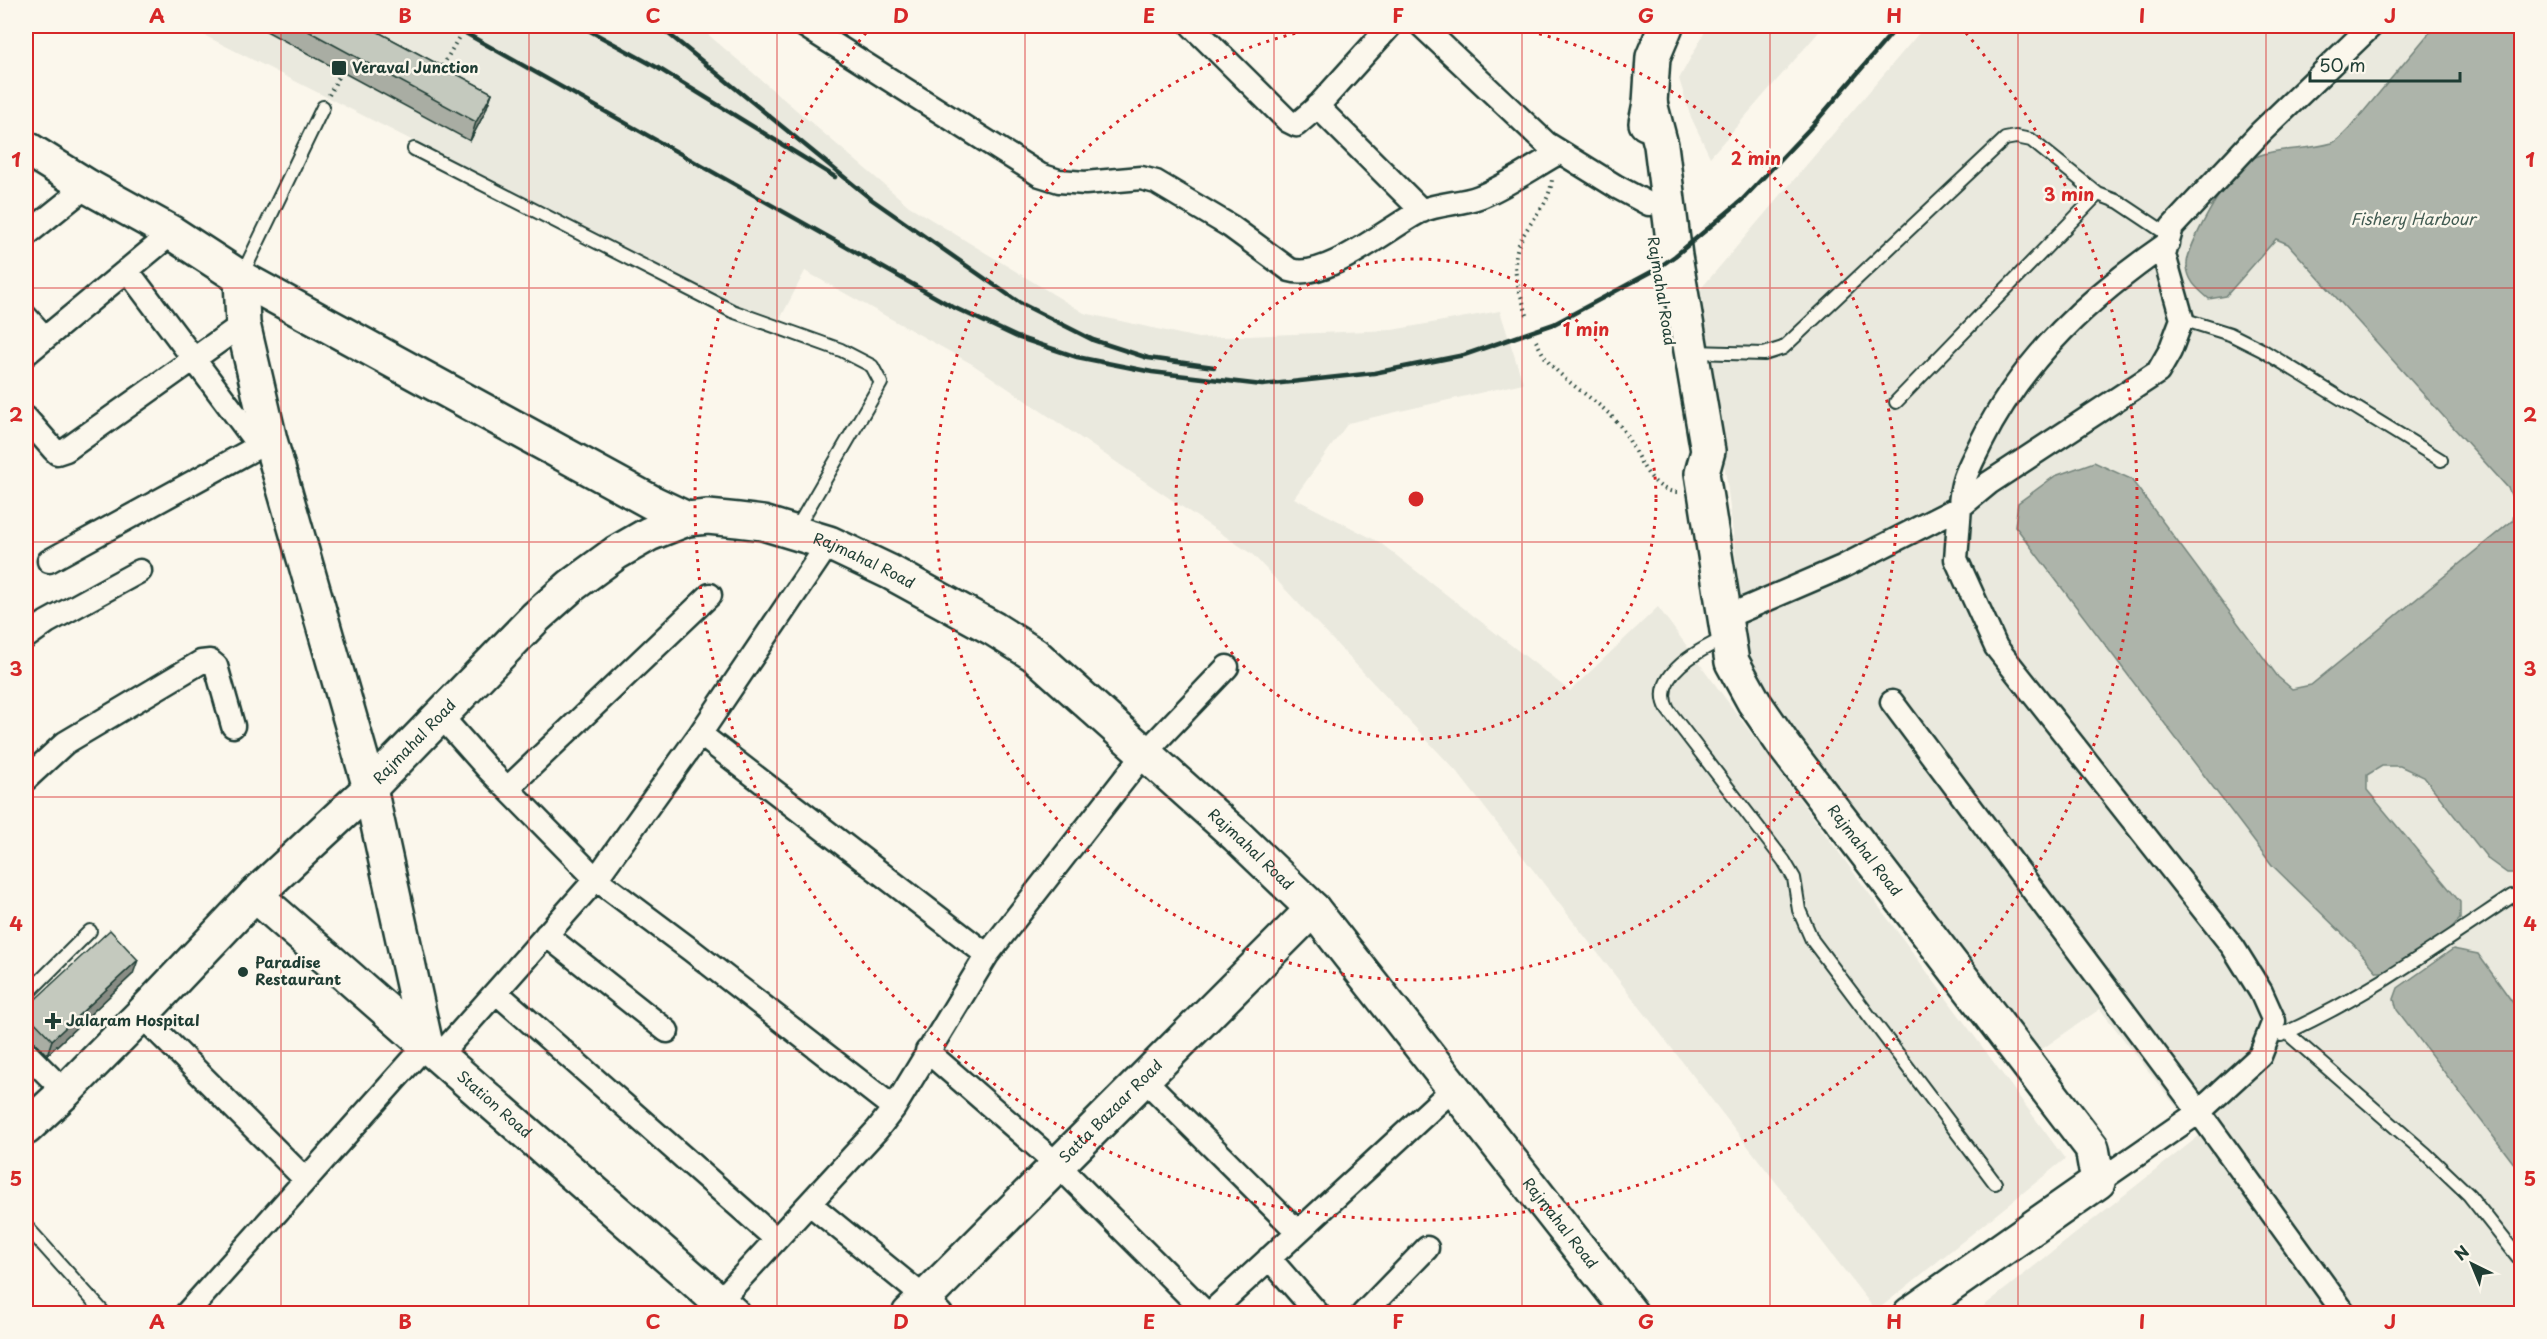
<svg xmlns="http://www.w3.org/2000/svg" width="2547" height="1339" font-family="'Playpen Sans',sans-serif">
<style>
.built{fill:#eae9de}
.water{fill:#adb4aa;stroke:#74847b;stroke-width:1.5}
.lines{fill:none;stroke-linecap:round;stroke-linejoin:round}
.lane-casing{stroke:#1f3d34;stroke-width:16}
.street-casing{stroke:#1f3d34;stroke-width:27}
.secondary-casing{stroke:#1f3d34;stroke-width:38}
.primary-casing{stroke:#1f3d34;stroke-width:38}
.path{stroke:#1f3d34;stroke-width:4;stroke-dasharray:1.5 4.5;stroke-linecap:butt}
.lane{stroke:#fbf7ec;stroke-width:12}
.street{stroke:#fbf7ec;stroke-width:22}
.secondary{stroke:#fbf7ec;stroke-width:33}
.primary{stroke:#fbf7ec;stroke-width:33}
.rail{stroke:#1f3d34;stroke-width:4.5}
.path-bridge{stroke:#1f3d34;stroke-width:4;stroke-dasharray:1.5 4.5;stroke-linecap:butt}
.wall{fill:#a9ada3;stroke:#1f3d34;stroke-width:1.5}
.shaded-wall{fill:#898d85;stroke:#1f3d34;stroke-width:1.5}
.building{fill:#c4c9be;stroke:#1f3d34;stroke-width:1.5}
.grid{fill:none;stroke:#d62828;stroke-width:1.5;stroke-opacity:0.55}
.ring{fill:none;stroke:#d62828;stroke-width:3;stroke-dasharray:3 6}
.poi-dot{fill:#1f3d34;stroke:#fbf7ec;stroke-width:2}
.labels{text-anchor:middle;stroke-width:5;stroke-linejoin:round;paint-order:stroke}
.poi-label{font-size:15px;font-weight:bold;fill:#1f3d34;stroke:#fbf7ec;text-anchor:start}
.street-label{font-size:15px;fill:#1f3d34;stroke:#fbf7ec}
.water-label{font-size:16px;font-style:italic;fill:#425b52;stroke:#fbf7ec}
.centre{fill:#d62828;stroke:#fbf7ec;stroke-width:3}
.ring-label{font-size:18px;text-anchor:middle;font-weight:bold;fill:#d62828;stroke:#fbf7ec;stroke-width:5;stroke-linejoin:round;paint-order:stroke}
.neatline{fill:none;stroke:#d62828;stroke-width:2}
.grid-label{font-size:20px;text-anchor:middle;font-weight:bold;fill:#d62828}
</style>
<rect width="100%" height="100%" fill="#fbf7ec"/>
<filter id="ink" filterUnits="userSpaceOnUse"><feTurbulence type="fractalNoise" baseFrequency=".0167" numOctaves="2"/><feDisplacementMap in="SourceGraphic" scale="12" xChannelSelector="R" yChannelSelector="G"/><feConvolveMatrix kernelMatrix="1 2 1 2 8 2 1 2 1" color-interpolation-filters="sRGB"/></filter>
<g filter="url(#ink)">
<!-- built -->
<path class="built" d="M186,26H698L909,206L1084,313L1198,338L1392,330L1500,311L1523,383L1348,423L1294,498L1379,542L1570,691L1658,607L2065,1159L1876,1311L1457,772L1253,555L972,364L805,271L777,325Z
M1708,26H1824L1710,157L1691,117L1679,79Z
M1925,26H2435L2349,129L2333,143L2266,152L2267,247L2276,239L2288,244L2508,488L2515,504L2513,520L2311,685L2292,689L2278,677L2015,525L2272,865L2355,946L2377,972L2460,902L2367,790V775L2382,766H2400L2424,777L2489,860L2507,873H2521V1014L2478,954L2465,950L2453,949L2398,988L2394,999L2397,1010L2521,1173V1313H1975L2199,1136L2100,1009L2036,1053L1779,714L1747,653L1727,483L1698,292Z"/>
<!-- water -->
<path class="water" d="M2435,26H2521V873H2507L2489,860L2424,777L2400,766H2382L2367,775V790L2460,902V919L2447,932L2387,972H2377L2355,946L2272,865L2015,526L2018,503L2055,476L2094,462L2131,479L2278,677L2292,689L2311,685L2513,520L2515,504L2508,488L2288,244L2276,239L2226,296L2209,299C2198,289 2188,282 2187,266C2185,249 2228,174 2243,164C2270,145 2302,152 2332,143C2338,141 2344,134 2349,129Z
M2453,949L2478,954L2521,1014V1173L2397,1010L2394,999L2398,988Z"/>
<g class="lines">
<defs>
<path id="lane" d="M414,149L732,311L841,350L872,366L881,383L795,531
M241,277L323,107
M2182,319L2230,334L2262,350L2441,460
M1693,352L1764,354L1783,348L2005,139L2016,137L2031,140L2098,194L2119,202L2170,236
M1896,402L2098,194
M1727,637C1701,649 1649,675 1668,710L1784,861L1794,878L1799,910L1812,940L1995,1183
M26,995L90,931
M2286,1032L2426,1154L2469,1195L2522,1262
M2281,1035C2364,998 2437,946 2512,896
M26,1226L105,1314"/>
<path id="street" d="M805,26L1040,175L1059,181L1085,183L1141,178L1156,182L1230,226L1290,270C1326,281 1389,227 1421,211C1439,203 1461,204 1479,197C1505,187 1535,166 1560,152
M1192,26L1288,121L1296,125L1316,108L1390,26
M1422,26L1546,143L1617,187L1649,204
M1317,106L1422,211
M26,235L87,186
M127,270L259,446
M26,317L45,338
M26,354L172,233
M26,418L54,450L57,453L66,450L243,324
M49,561L270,440
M1726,617L1842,567L1960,507C1961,479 1969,468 1981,443C2023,358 2091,296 2168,243
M26,637L47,622L140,571
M1892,702L2199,1112L2098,1182
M440,715L487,768L596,879L691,950L894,1108
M700,734L987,955
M26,779L65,743L201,662L210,661L216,666L233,726
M508,788L710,595
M546,935L667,1031
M497,993L776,1239
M141,1015L305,1179
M927,1051L1058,1165L1207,1314
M26,1053L65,1092
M439,1056L596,879L700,734L829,543
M1144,1079L1297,1231
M810,1204L925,1298L941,1314
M1269,1258L1318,1314
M721,1303L725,1295L877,1130L894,1108L987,955L1144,754L1227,667
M186,1314L426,1045
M1209,1314L1454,1088
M1363,1314L1427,1248
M2345,1314L2199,1112L2260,1056L2274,1021L2261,992L2233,947L1996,647L1956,559L1960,507L1989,483L2158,372L2170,351L2182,319L2164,255L2172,227L2260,133L2371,26"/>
<g id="secondary">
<path d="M26,148L87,186L172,233L241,278L653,503L687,519"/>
<path d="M241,278L243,324L270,440L370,788L426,1045"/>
<path id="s1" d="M255,895L733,1314"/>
<path id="s2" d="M909,1314L1313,909"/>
</g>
<g id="primary">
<path id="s3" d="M1650,103L1661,145L1675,256L1708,451L1702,473L1732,662L1754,702L1785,747L2092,1148L2098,1182L1910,1314"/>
<path d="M1646,123L1650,103L1653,57L1666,26"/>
<path id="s4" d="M26,1128L65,1092L141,1015L255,895L370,788L536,617L571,586L616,553L649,534L687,519L708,517L738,520L763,523L829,543L890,572L994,629L1035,655L1237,836L1313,909L1631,1314"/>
</g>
</defs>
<!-- lane casing -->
<use href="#lane" class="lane-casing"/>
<!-- street casing -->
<use href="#street" class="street-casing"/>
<!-- secondary casing -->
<use href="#secondary" class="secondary-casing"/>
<!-- primary casing -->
<use href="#primary" class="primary-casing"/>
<!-- path -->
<path class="path" d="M329,95L344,67
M1527,315C1521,295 1511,272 1517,250C1524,224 1550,208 1552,179
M1536,341C1541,350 1546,361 1554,368C1575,390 1606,405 1623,430C1637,451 1649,493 1679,492"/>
<!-- lane -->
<use href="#lane" class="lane"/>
<!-- street -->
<use href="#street" class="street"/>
<!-- secondary -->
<use href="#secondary" class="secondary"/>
<!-- primary -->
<use href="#primary" class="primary"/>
<!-- rail -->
<path class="rail" d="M453,26L953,307L1017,337L1077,357L1152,372L1262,385L1374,373L1464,355L1554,324L1655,270L1675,256L1742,200L1813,125L1898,26
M581,26L658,68L835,177
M659,26L871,199L1020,303L1093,340L1148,358L1214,367"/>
<!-- path-bridge -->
<path class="path-bridge" d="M440,71L465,26"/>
</g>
<!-- wall -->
<path class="wall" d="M257,26H367L492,93L485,112L470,141Z
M133,974L47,1055L26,1033V1008Z"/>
<!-- shaded-wall -->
<path class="shaded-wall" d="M492,93L485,112L470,141L476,122Z
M138,960L133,974L47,1055L52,1040Z"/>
<!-- building -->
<path class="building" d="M299,26H367L492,93L476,122Z
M110,930L138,960L52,1040L26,1013V1008Z"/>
</g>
<!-- grid -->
<path class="grid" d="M281,26V1314M529,26V1314M777,26V1314M1025,26V1314M1274,26V1314M1522,26V1314M1770,26V1314M2018,26V1314M2266,26V1314M26,288H2522M26,542H2522M26,797H2522M26,1051H2522"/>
<!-- distance rings -->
<g class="ring">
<circle cx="1416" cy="499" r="240"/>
<path d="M1504 26A481 481 0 1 1 1328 26"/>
<path d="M1960 26A721 721 0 1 1 872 26"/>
</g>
<!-- markers -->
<g class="poi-dot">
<rect x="331" y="60" width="16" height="16" rx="3"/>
<circle cx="243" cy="972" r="6"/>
<path d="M50 1012h6v6h6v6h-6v6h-6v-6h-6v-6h6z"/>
</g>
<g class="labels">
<!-- poi labels -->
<g class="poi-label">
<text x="352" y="73">Veraval Junction</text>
<text x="255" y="968">Paradise<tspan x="255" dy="17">Restaurant</tspan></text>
<text x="66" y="1026">Jalaram Hospital</text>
</g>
<!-- street labels -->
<g class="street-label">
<text transform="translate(1661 291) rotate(81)" y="5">Rajmahal Road</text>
<text dy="5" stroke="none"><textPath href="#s4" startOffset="1088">Rajmahal Road</textPath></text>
<text dy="5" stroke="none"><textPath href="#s4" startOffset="548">Rajmahal Road</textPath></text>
<text dy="5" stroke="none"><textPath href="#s4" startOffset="1574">Rajmahal Road</textPath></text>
<text dy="5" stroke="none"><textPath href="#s3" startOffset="798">Rajmahal Road</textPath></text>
<text dy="5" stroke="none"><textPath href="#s1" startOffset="318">Station Road</textPath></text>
<text dy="5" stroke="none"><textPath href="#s2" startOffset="286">Satta Bazaar Road</textPath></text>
<text dy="5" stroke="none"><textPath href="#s4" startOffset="2060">Rajmahal Road</textPath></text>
</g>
<!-- water labels -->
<g class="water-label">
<text x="2413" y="225">Fishery Harbour</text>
</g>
</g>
<circle cx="1416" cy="499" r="9" class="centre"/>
<g class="ring-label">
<text x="1756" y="165">2 min</text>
<text x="2069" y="201">3 min</text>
<text x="1586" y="336">1 min</text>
</g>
<!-- margin -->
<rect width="2547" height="1339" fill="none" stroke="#fbf7ec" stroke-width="66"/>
<!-- north arrow -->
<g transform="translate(2472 1264) rotate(317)" stroke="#fbf7ec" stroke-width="4.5" paint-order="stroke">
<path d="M0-4.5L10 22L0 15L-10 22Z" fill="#1f3d34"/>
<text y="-9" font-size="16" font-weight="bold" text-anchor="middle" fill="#1f3d34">N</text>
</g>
<!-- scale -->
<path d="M2310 72v9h150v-9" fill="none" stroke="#1f3d34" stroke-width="3"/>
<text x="2319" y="72" font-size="18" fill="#1f3d34" stroke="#fbf7ec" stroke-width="4.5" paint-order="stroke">50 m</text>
<rect x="33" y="33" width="2481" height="1273" class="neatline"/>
<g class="grid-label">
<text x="157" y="23">A</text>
<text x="405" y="23">B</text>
<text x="653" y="23">C</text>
<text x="901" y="23">D</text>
<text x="1149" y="23">E</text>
<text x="1398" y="23">F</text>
<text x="1646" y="23">G</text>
<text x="1894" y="23">H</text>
<text x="2142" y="23">I</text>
<text x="2390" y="23">J</text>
<text x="16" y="167">1</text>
<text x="2530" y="167">1</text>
<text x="16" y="422">2</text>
<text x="2530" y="422">2</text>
<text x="16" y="676">3</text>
<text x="2530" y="676">3</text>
<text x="16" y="931">4</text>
<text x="2530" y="931">4</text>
<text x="16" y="1186">5</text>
<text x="2530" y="1186">5</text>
<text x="157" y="1329">A</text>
<text x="405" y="1329">B</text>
<text x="653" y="1329">C</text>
<text x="901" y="1329">D</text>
<text x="1149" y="1329">E</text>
<text x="1398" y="1329">F</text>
<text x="1646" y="1329">G</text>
<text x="1894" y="1329">H</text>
<text x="2142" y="1329">I</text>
<text x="2390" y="1329">J</text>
</g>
</svg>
